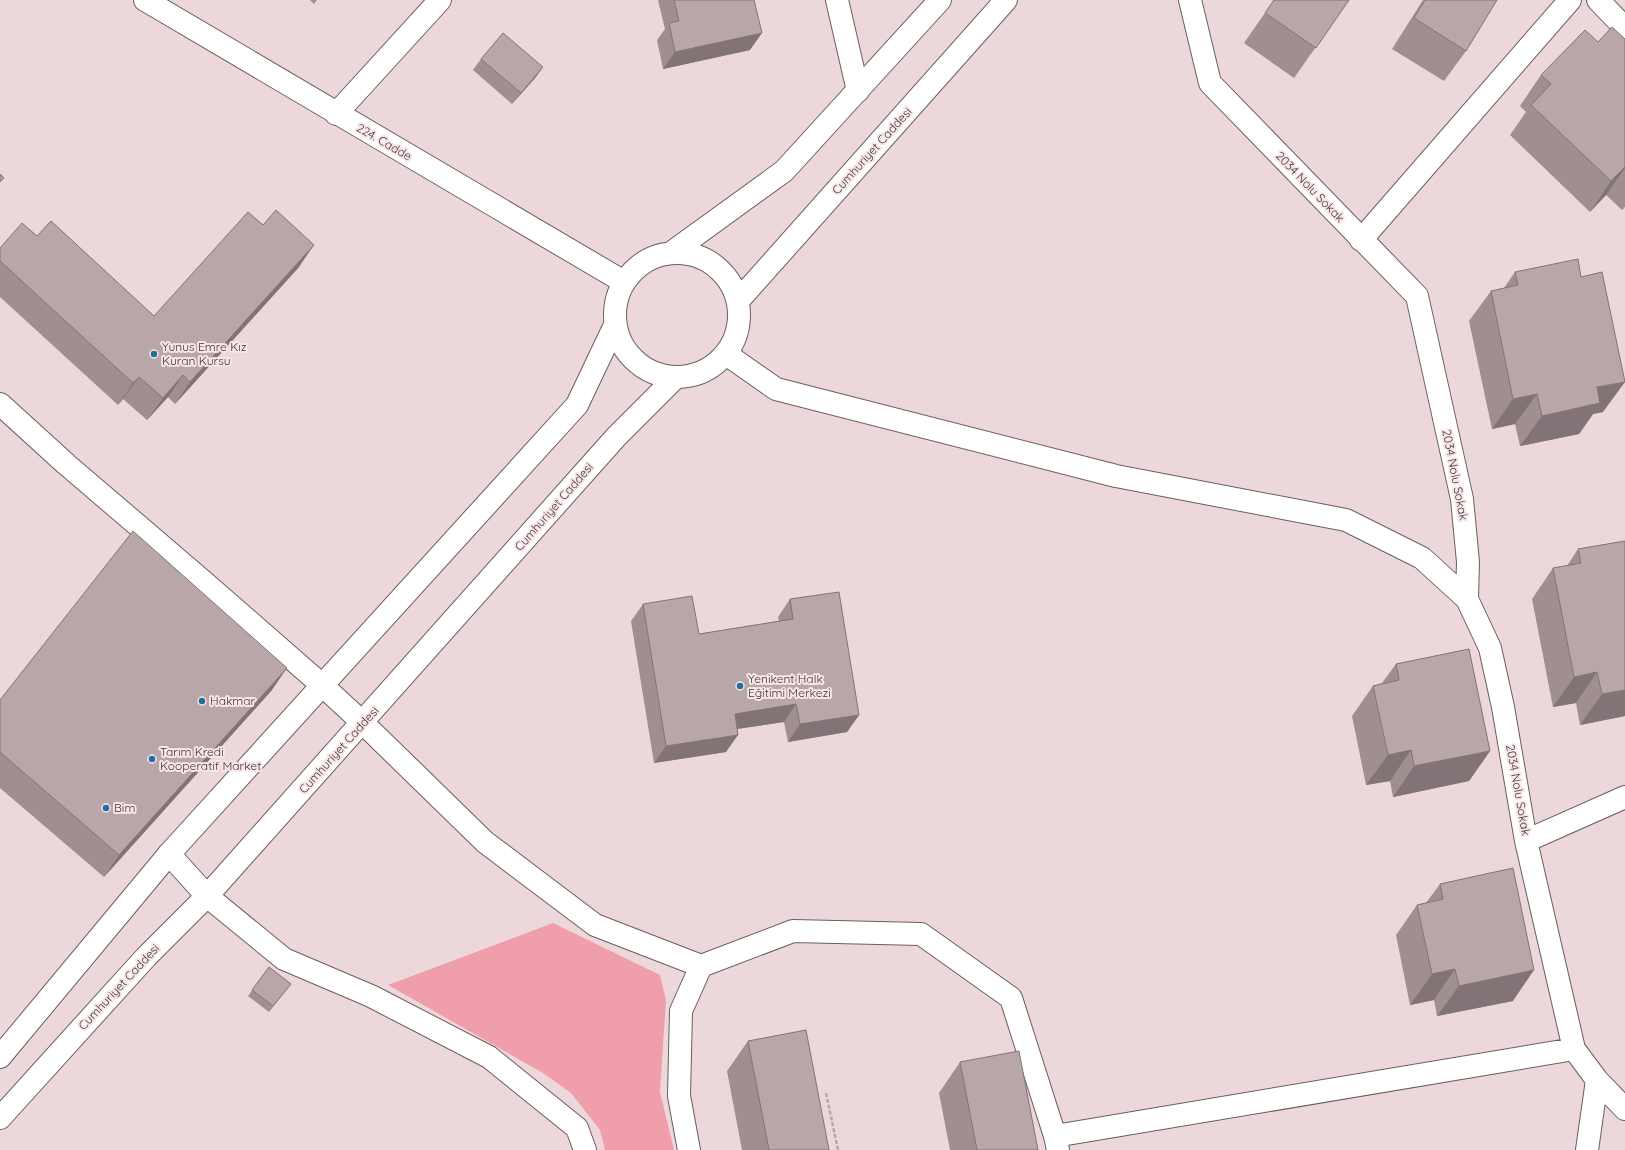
<svg xmlns="http://www.w3.org/2000/svg" width="1625" height="1150" font-family="Quicksand,sans-serif">
<style>
.green{fill:#f09eac}
.lines{fill:none;stroke-linecap:round;stroke-linejoin:round}
.street-casing{stroke:#6d5d5f;stroke-width:24}
.secondary-casing{stroke:#6d5d5f;stroke-width:24}
.path{stroke:#b6a6a8;stroke-width:2.5;stroke-dasharray:4 2;stroke-linecap:butt}
.street{stroke:#fff;stroke-width:22}
.secondary{stroke:#fff;stroke-width:22}
.wall{fill:#9f8f91}
.shaded-wall{fill:#827476}
.building{fill:#b9a6a9;stroke:#827476}
.poi-dot{fill:#216fa1;stroke:#f9e6e8;stroke-width:1.5}
.labels{text-anchor:middle;stroke-width:4;stroke-linejoin:round;paint-order:stroke}
.street-label{font-size:12px;fill:#3c3435;stroke:#f9e6e8}
.poi-label{font-size:12px;fill:#3c3435;stroke:#f9e6e8;text-anchor:start}
</style>
<rect width="100%" height="100%" fill="#ecd8db"/>
<!-- green -->
<path class="green" d="M553,923L660,975L666,1000L660,1092L674,1150H605L600,1130L571,1093L543,1073L388,985Z"/>
<g class="lines">
<defs>
<path id="street" d="M145,0L624,282
M837,0L858,91
M1190,0L1210,83L1417,296L1462,499L1468,562L1467,599L1490,648L1503,707L1526,841L1574,1049L1597,1080L1625,1109
M1598,0L1625,28
M1361,240L1570,0
M726,354L776,389L1116,476L1346,520L1422,558L1467,599
M0,404L66,464L204,582L323,686L363,723L485,842L595,925L701,966
M1526,841L1625,797
M169,854L207,896L284,959L371,996L489,1057L577,1128L585,1150
M1055,1136L1574,1049
M689,1150L679,1096L681,1011L701,966L793,931L921,934L1011,998L1055,1136L1058,1150
M1587,1150L1597,1080"/>
<path id="secondary" d="M336,114L440,0
M615 315a62 62 0 1 1 124 0a62 62 0 1 1-124 0Z
M671,253L784,171L940,0
M738,301L1006,0
M0,1057L169,854L577,405L615,325
M0,1118L146,957L207,896L616,437L675,378"/>
</defs>
<!-- street casing -->
<use href="#street" class="street-casing"/>
<!-- secondary casing -->
<use href="#secondary" class="secondary-casing"/>
<!-- path -->
<path class="path" d="M826,1093L838,1150"/>
<!-- street -->
<use href="#street" class="street"/>
<!-- secondary -->
<use href="#secondary" class="secondary"/>
</g>
<!-- wall -->
<path class="wall" d="M310,0H317L314,4Z
M658,0H754L750,50L663,69L657,40L665,29Z
M1274,0H1349L1294,78L1244,43Z
M1423,0H1497L1466,51L1444,81L1392,49Z
M1625,39V207L1622,210L1606,195L1590,212L1510,135L1526,112L1520,106L1541,75L1598,42Z
M481,59L543,67L535,78L512,104L473,70Z
M37,236L154,316L299,267L175,404L168,397L147,420L123,399L118,405L0,297V248Z
M1515,272L1603,412L1593,414L1579,434L1520,446L1515,424L1492,429L1469,321L1491,291L1504,288Z
M1625,541V716L1580,725L1576,703L1553,707L1532,599L1553,568L1567,566L1578,549Z
M790,599L859,715L847,732L788,742L784,722L737,729L726,752L654,763L631,621L643,604L699,634L779,621L778,617Z
M1396,664L1490,751L1469,781L1393,797L1390,781L1366,785L1352,716L1373,686L1382,683Z
M272,690L104,877L0,788V700Z
M1440,884L1513,1001L1437,1016L1434,1000L1410,1005L1396,935L1417,905L1426,903Z
M269,967L287,989L269,1012L248,996Z
M748,1041L829,1150H742L727,1071Z
M960,1062L1038,1150H950L939,1093Z"/>
<!-- shaded-wall -->
<path class="shaded-wall" d="M762,33L750,50L663,69L675,52Z
M543,67L535,78L512,104L521,93Z
M1625,167V168L1606,195L1590,212L1611,181Z
M314,245L299,267L175,404L190,382Z
M183,375L168,397L147,420L163,398Z
M139,377L123,399L118,405L133,383Z
M1625,382L1603,412L1593,414L1579,434L1520,446L1542,416L1597,387Z
M1537,394L1515,424L1492,429L1513,399Z
M287,668L272,690L104,877L119,855Z
M1597,672L1576,703L1553,707L1574,677Z
M1625,690V716L1580,725L1602,694Z
M796,704L784,722L723,731L735,714Z
M859,715L847,732L788,742L800,724Z
M738,735L726,752L654,763L666,746Z
M1411,750L1390,781L1366,785L1388,755Z
M1490,751L1469,781L1393,797L1414,766Z
M1455,969L1434,1000L1410,1005L1432,974Z
M1534,970L1513,1001L1437,1016L1459,986Z"/>
<!-- building -->
<path class="building" d="M674,0H754L762,33L675,52L669,23L679,21Z
M1274,0H1349L1316,48L1265,13Z
M1425,0H1497L1466,51L1414,18Z
M1612,27L1625,39V167L1611,181L1531,105L1551,84L1541,75L1585,30L1598,42Z
M503,33L543,67L521,93L481,59Z
M0,174L4,178L0,182Z
M276,210L314,245L190,382L183,375L163,398L139,377L133,383L0,261V248L22,223L37,236L51,221L154,316L248,212L263,225Z
M1578,259L1581,277L1602,272L1625,382L1597,387L1600,403L1542,416L1537,394L1513,399L1491,291L1518,285L1515,272Z
M133,531L287,668L119,855L0,752V700Z
M1625,541V690L1602,694L1597,672L1574,677L1553,568L1581,563L1578,549Z
M839,592L859,715L800,724L796,704L735,714L738,735L666,746L643,604L692,596L699,634L793,619L790,599Z
M1469,649L1490,751L1414,766L1411,750L1388,755L1373,686L1399,680L1396,664Z
M1513,868L1534,970L1459,986L1455,969L1432,974L1417,905L1443,899L1440,884Z
M269,967L291,984L273,1006L252,990Z
M806,1030L829,1150H769L748,1041Z
M1019,1051L1038,1150H977L960,1062Z"/>
<!-- markers -->
<g class="poi-dot">
<circle cx="154" cy="354" r="4"/>
<circle cx="740" cy="686" r="4"/>
<circle cx="202" cy="701" r="4"/>
<circle cx="152" cy="759" r="4"/>
<circle cx="106" cy="808" r="4"/>
</g>
<g class="labels">
<!-- street labels -->
<g class="street-label">
<text transform="translate(384 142) rotate(30)" y="4">224. Cadde</text>
<text transform="translate(872 151) rotate(-48)" y="4">Cumhuriyet Caddesi</text>
<text transform="translate(1310 187) rotate(46)" y="4">2034 Nolu Sokak</text>
<text transform="translate(1455 475) rotate(79)" y="4">2034 Nolu Sokak</text>
<text transform="translate(554 507) rotate(-49)" y="4">Cumhuriyet Caddesi</text>
<text transform="translate(339 750) rotate(-48)" y="4">Cumhuriyet Caddesi</text>
<text transform="translate(1518 790) rotate(80)" y="4">2034 Nolu Sokak</text>
<text transform="translate(119 987) rotate(-47)" y="4">Cumhuriyet Caddesi</text>
</g>
<!-- poi labels -->
<g class="poi-label">
<text x="162" y="351">Yunus Emre Kız<tspan x="162" dy="14">Kuran Kursu</tspan></text>
<text x="748" y="683">Yenikent Halk<tspan x="748" dy="14">Eğitimi Merkezi</tspan></text>
<text x="210" y="705">Hakmar</text>
<text x="160" y="756">Tarım Kredi<tspan x="160" dy="14">Kooperatif Market</tspan></text>
<text x="114" y="812">Bim</text>
</g>
</g>
</svg>
